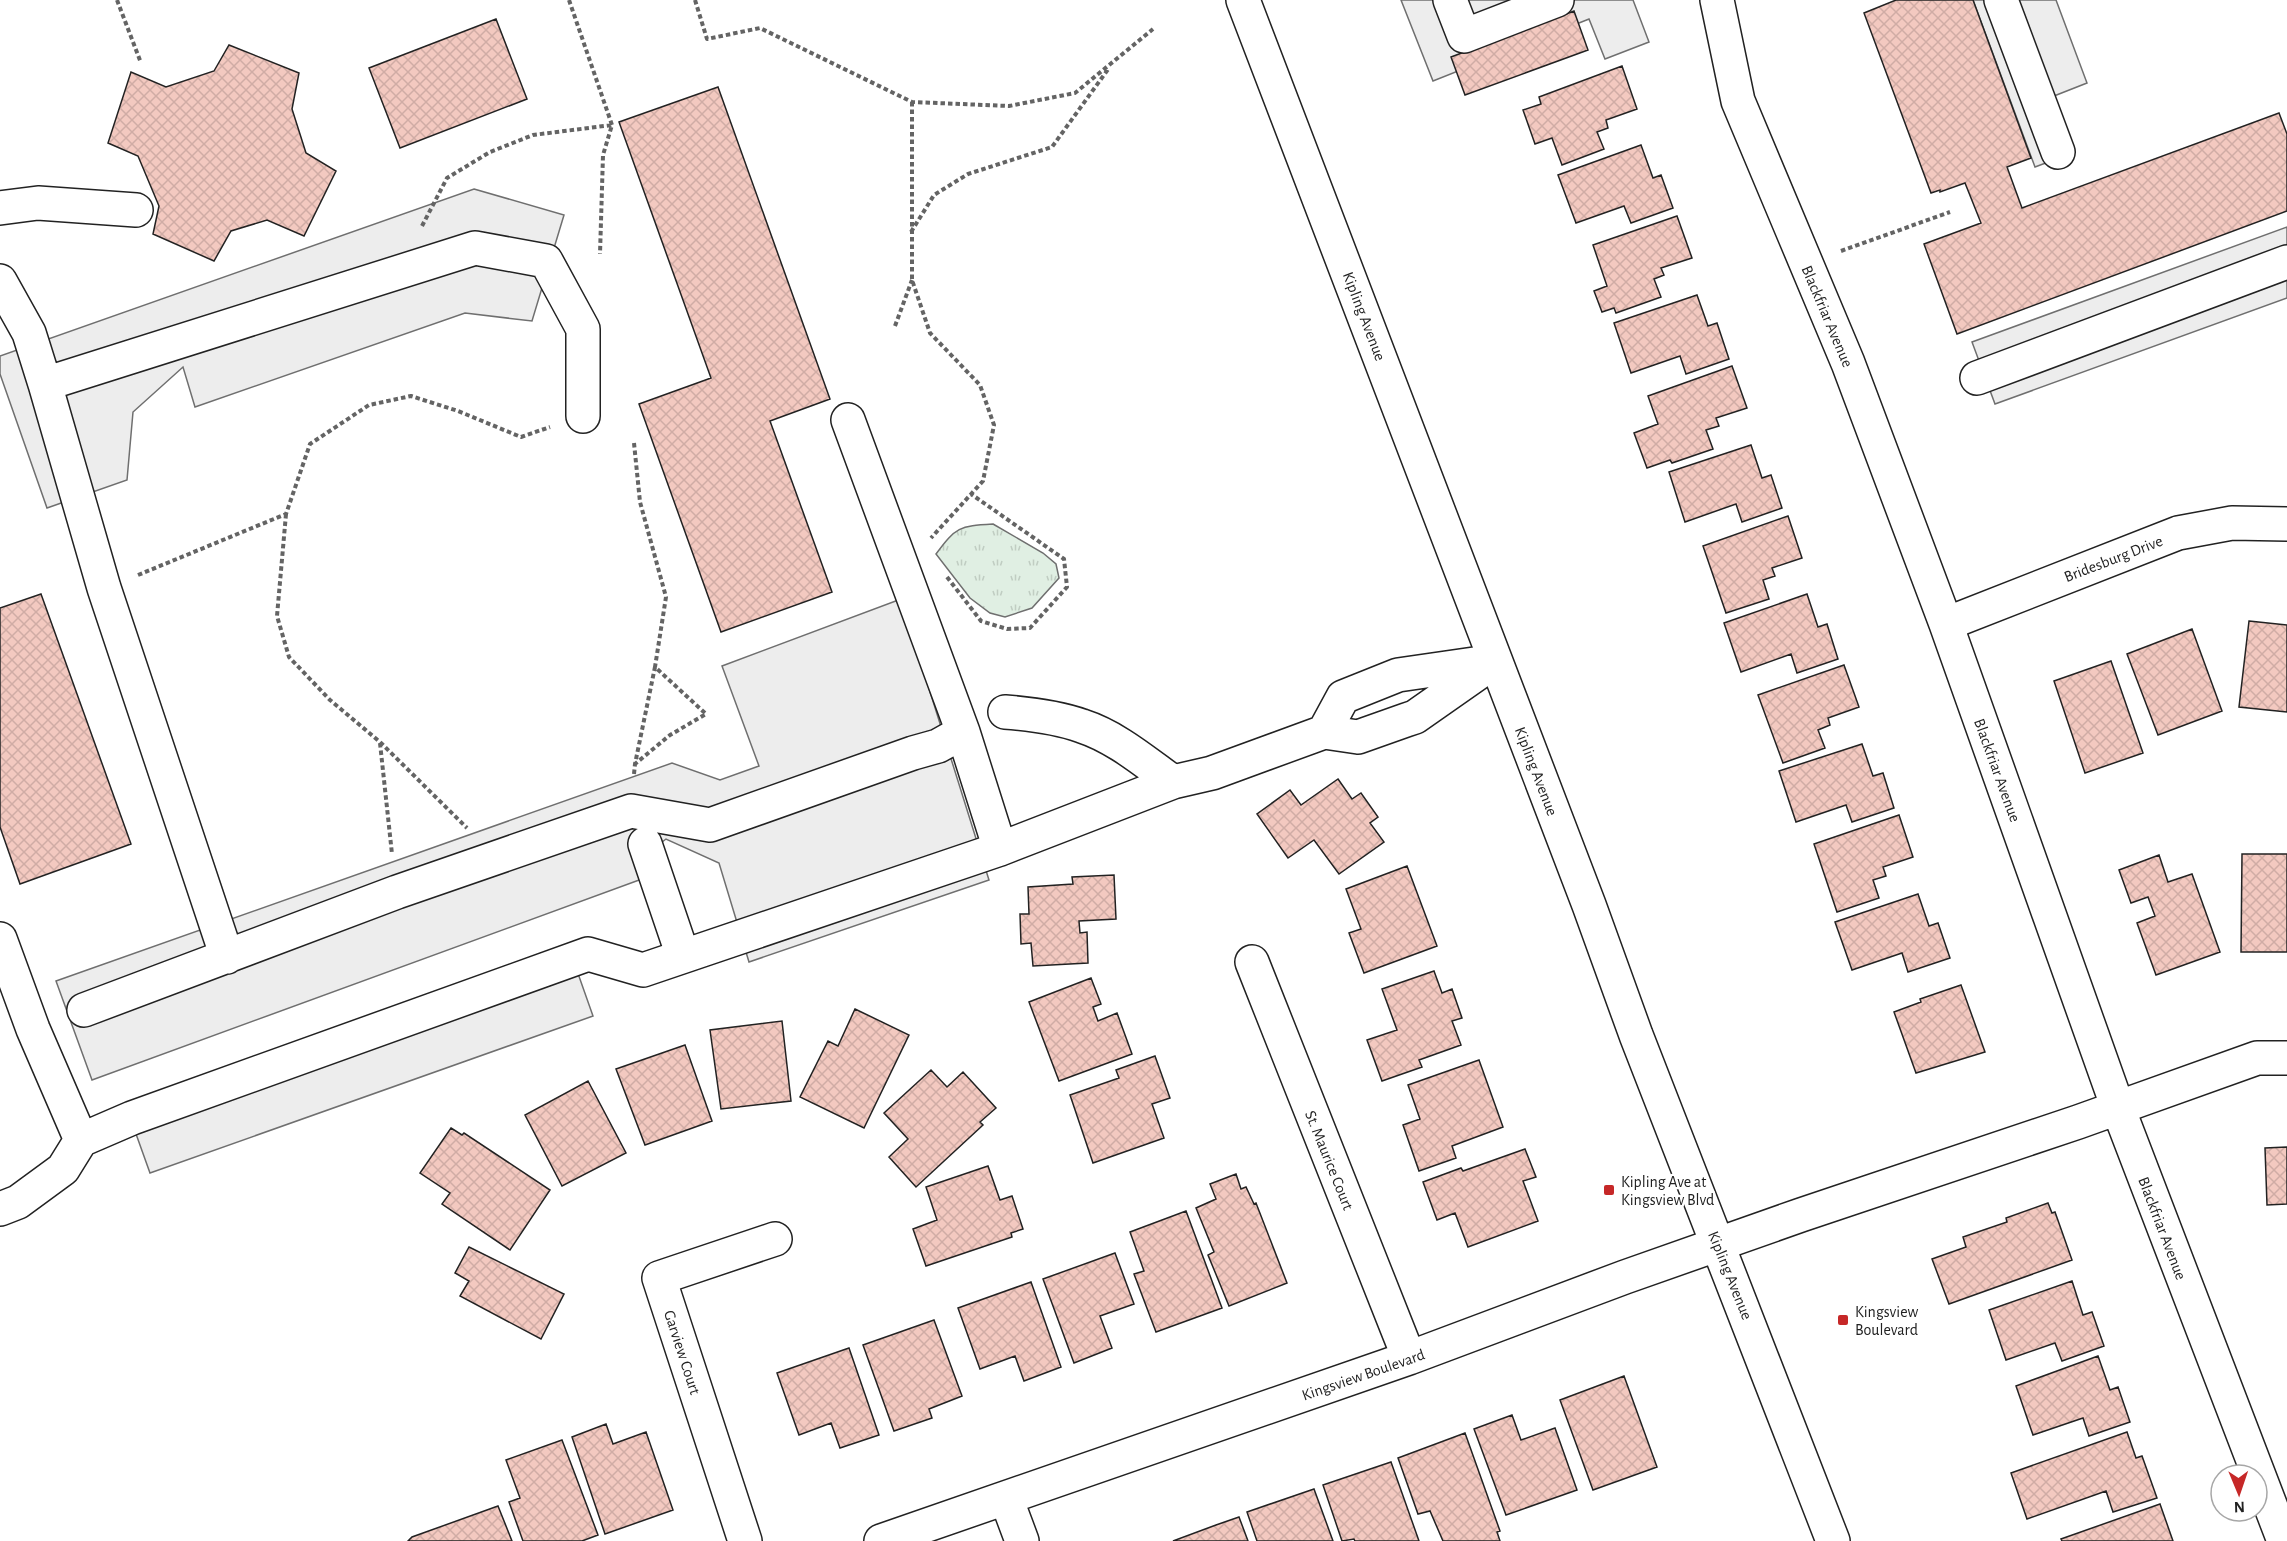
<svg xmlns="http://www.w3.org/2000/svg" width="2287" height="1541" font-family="'Alegreya Sans',sans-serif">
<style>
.park{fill:url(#park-tufts);stroke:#6f6f6f;stroke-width:1.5}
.parking{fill:#ededed;stroke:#6f6f6f;stroke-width:1.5}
.building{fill:url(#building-cross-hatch);stroke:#222;stroke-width:1.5}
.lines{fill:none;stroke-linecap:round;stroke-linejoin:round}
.minor-casing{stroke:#222;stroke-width:36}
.major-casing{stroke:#222;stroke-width:36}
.path{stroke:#646464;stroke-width:4;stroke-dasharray:4.5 3;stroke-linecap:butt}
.minor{stroke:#fff;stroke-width:33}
.major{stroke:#fff;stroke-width:33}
.poi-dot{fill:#c62828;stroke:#fff;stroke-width:2}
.labels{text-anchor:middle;stroke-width:4.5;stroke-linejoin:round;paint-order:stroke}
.street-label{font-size:16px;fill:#222;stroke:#fff}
.poi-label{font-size:16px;fill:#222;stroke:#fff;text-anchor:start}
</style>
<defs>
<pattern id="park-tufts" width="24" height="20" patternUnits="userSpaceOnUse" patternTransform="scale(1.5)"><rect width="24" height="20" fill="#e0efe3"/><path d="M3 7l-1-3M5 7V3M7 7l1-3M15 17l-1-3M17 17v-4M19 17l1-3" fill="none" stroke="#c0cdc2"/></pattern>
<pattern id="building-cross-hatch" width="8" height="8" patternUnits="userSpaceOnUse" patternTransform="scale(1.5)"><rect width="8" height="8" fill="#f3c9c0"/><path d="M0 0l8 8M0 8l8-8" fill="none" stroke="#d0aca5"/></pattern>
</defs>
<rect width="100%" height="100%" fill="#fff"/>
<!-- park -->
<path class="park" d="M993,524L1043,553L1056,564L1059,578L1032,608L1005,617L990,613L970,598L936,554C956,527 959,526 993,524Z"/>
<!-- parking -->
<path class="parking" d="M1401,0H1633L1649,42L1605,59L1589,19L1433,81Z
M1973,0H2056L2087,83L2054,96L2075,152L2035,167Z
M474,189L564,215L532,321L465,313L195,407L183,367L133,412L127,480L47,508L0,374V356Z
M2287,227V298L1995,404L1972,342Z
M901,599L989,880L749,962L719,863L666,839L652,850L661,872L92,1080L56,981L672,763L720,780L759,766L722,666Z
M569,948L593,1016L150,1173L126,1106Z"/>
<!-- building -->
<path class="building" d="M1896,0H1973L2031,158L2007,167L2022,208L2279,113L2287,134V211L1957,334L1924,244L1981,223L1965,183L1940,192V190L1931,193L1864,13Z
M1574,11L1588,50L1465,95L1451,57Z
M496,19L527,99L400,148L369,68Z
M229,45L299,73L292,109L306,153L336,171L304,236L267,220L231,231L214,261L153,234L159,206L138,156L108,143L131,72L166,87L214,71Z
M1622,66L1637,109L1606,120L1608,128L1597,132L1604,149L1562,165L1552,138L1535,144L1523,110L1541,104L1539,97Z
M718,87L830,399L770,421L832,592L721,632L639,404L711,378L619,122Z
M1641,145L1653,178L1661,175L1673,208L1631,223L1624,206L1576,223L1558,175Z
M1677,216L1692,258L1661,268L1664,275L1654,279L1661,297L1616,313L1614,308L1602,312L1594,291L1607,286L1593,245Z
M1697,295L1708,326L1717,323L1729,359L1686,374L1680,356L1631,373L1614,323Z
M1732,366L1747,408L1716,418L1719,426L1706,430L1713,449L1672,463L1670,460L1647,468L1634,433L1658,424L1648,396Z
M1751,445L1762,478L1771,475L1782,508L1742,522L1736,504L1685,522L1669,472Z
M1788,516L1802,558L1772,568L1775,576L1763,580L1769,599L1726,613L1703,546Z
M41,594L131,844L20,884L0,827V608Z
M1807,594L1818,627L1827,624L1838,659L1797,673L1791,654L1741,672L1724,623Z
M2249,621L2287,625V712L2239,707Z
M2192,629L2222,711L2158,735L2127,654Z
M2111,661L2143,753L2085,773L2054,681Z
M1844,665L1859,707L1828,718L1830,725L1818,730L1825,748L1783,763L1758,695Z
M1862,744L1873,776L1883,773L1894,808L1852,822L1846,805L1796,822L1779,771Z
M1338,779L1352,799L1361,793L1378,817L1370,823L1384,842L1339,874L1314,840L1288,858L1257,814L1290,790L1301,805Z
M1899,815L1913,857L1883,867L1886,876L1873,880L1879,898L1837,912L1814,844Z
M2242,854H2287V952H2241Z
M2159,855L2168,882L2192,874L2220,952L2156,975L2137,923L2155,916L2148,897L2131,903L2119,870Z
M1407,866L1437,946L1364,973L1349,933L1361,929L1346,889Z
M1114,875L1116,919L1079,921L1080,933L1087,932L1088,963L1033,966L1031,943L1021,944L1020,914H1029L1028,887L1073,884L1072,877Z
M1918,894L1929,926L1938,923L1950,958L1908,972L1902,953L1852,970L1835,922Z
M1434,971L1442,993L1452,989L1462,1018L1452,1021L1461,1045L1419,1060L1422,1067L1382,1081L1367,1040L1397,1030L1382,989Z
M1091,978L1101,1004L1093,1007L1098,1021L1117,1013L1132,1054L1059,1081L1029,1002Z
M1961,985L1985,1052L1916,1073L1894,1012L1921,1002L1920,999Z
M855,1009L909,1035L864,1128L800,1097L828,1041L838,1046Z
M782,1021L791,1101L721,1109L710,1030Z
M685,1045L712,1121L645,1145L616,1069Z
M1155,1056L1170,1098L1152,1104L1164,1138L1093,1163L1070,1095L1119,1078L1116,1070Z
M1479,1060L1503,1127L1452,1146L1456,1158L1419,1171L1403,1125L1420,1119L1408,1085Z
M931,1070L947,1087L963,1072L996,1108L980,1122L983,1125L916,1187L889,1157L908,1139L884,1113Z
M588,1081L626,1153L562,1186L525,1115Z
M451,1128L462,1135L464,1133L550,1190L510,1250L442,1204L450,1193L420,1173Z
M2287,1147V1204L2267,1205L2265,1148Z
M1525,1149L1536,1177L1523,1181L1538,1221L1468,1247L1455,1213L1437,1220L1423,1182L1461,1168L1463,1171Z
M988,1166L1000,1200L1012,1196L1023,1229L1011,1233L1012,1237L926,1266L913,1229L937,1220L926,1187Z
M1236,1174L1241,1189L1246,1187L1254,1204L1256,1203L1287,1283L1229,1306L1208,1255L1214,1252L1196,1208L1216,1199L1210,1184Z
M2048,1203L2052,1213L2055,1212L2072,1260L1949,1304L1932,1259L1966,1247L1963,1237L2007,1222L2006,1218Z
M1186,1211L1222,1308L1156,1332L1134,1274L1144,1271L1130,1232Z
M469,1247L564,1294L541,1339L460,1296L469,1281L455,1273Z
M1115,1253L1134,1304L1100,1316L1112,1348L1074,1363L1043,1279Z
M2072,1281L2083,1315L2092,1312L2104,1346L2062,1361L2055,1343L2006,1360L1989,1310Z
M1031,1282L1061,1367L1024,1381L1015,1356L980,1369L958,1308Z
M934,1320L962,1396L929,1409L932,1418L894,1431L863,1345Z
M849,1348L879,1435L840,1448L831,1423L799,1435L777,1373Z
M2098,1356L2110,1390L2118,1387L2130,1422L2089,1436L2083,1418L2033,1435L2016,1386Z
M1624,1376L1657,1467L1593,1490L1560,1400Z
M1512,1415L1521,1440L1555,1428L1577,1490L1506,1515L1474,1429Z
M606,1424L613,1444L646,1432L673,1510L605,1534L572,1437Z
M2127,1432L2136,1458L2142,1456L2157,1498L2113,1512L2106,1491L2027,1519L2011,1473Z
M1465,1433L1500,1531L1497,1532L1500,1541H1443L1430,1511L1418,1514L1398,1458Z
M562,1440L598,1535L582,1541H523L509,1502L520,1498L506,1460Z
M1391,1462L1419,1541H1355L1354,1539L1342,1541L1323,1485Z
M1314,1489L1333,1541H1257L1247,1512Z
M2160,1504L2173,1541H2062L2061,1539Z
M498,1506L512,1541H408L412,1537Z
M1239,1517L1248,1541H1173L1216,1525Z"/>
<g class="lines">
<defs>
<path id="minor" d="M1450,0L1464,36L1557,0
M1717,0L1738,101L1848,363L1946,624L2118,1108L2284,1541
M2001,0L2058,152
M0,208L38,203L136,210
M0,281L29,333L45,384
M1977,378L2287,262
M848,420L963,732L1000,849
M1946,624L2178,533L2232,523L2287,524
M1005,712C1031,714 1057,717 1082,726C1116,737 1145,762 1173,782
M1324,732L1343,697L1398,675L1488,662
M645,844L683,956
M0,939L33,1029L81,1140L63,1169L18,1202L0,1209
M227,957L104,588L45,384L475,248L546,261L583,329V416
M1252,962L1409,1358
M84,1010L397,892L631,811L710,825L913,753L938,746L963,732
M81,1140L132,1118L588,954L643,970L1000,849L1173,782L1212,773L1324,732L1358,737L1406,720L1415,717L1495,661
M1006,1498L1022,1541
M745,1541L659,1278L775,1239
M881,1541L1409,1358L1625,1277L1801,1215L2078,1122L2257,1058H2287"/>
<path id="major" d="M1243,0L1589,905L1636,1035L1833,1541"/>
</defs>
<!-- minor casing -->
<use href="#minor" class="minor-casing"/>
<!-- major casing -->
<use href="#major" class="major-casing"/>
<!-- path -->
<path class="path" d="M117,0L141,63
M569,0L612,125
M695,0L707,39L760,28L912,102L1009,106L1075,93L1153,29
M912,102V280L930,333L980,385L994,425L983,481L931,538
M422,226L447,178L490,152L533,135L612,125L603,155L600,254
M911,232L934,195L968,174L1052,147L1109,68
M1841,251L1950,212
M895,326L912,280
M634,443L640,502L666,597L655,667
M286,514L277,616L289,657L330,700L380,742L467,828
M138,575L286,514L310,444L369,405L411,396L458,411L521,437L550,427
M947,577L981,621L1007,629L1030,628L1067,587L1064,559L971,494
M380,743L392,854
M634,774L635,764L655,667L706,714L670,735L635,764"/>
<!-- minor -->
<use href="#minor" class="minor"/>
<!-- major -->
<use href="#major" class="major"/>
</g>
<!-- markers -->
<g class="poi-dot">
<rect x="1603" y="1184" width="12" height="12" rx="3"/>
<rect x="1837" y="1314" width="12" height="12" rx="3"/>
</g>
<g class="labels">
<!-- street labels -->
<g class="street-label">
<text transform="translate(1365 316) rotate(69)" y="6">Kipling Avenue</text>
<text transform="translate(1828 316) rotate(67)" y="6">Blackfriar Avenue</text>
<text transform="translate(2113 558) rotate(-21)" y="6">Bridesburg Drive</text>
<text transform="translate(1998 770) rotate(70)" y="6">Blackfriar Avenue</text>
<text transform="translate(1537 771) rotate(69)" y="6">Kipling Avenue</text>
<text transform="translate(1330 1160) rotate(68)" y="6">St. Maurice Court</text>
<text transform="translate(2163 1228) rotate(69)" y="6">Blackfriar Avenue</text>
<text transform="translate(1731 1275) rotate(68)" y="6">Kipling Avenue</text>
<text transform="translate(683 1352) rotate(72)" y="6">Garview Court</text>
<text transform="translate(1363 1374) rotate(-19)" y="6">Kingsview Boulevard</text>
</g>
<!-- poi labels -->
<g class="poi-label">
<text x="1621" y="1187">Kipling Ave at<tspan x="1621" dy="18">Kingsview Blvd</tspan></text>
<text x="1855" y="1317">Kingsview<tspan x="1855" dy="18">Boulevard</tspan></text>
</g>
</g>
<!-- north arrow -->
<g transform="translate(2239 1493) rotate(178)"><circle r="28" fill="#ffffff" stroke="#a7a7a7" stroke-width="1.5"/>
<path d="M0-4.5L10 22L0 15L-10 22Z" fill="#c62828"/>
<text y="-9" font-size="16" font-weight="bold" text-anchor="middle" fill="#222222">N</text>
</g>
</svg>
